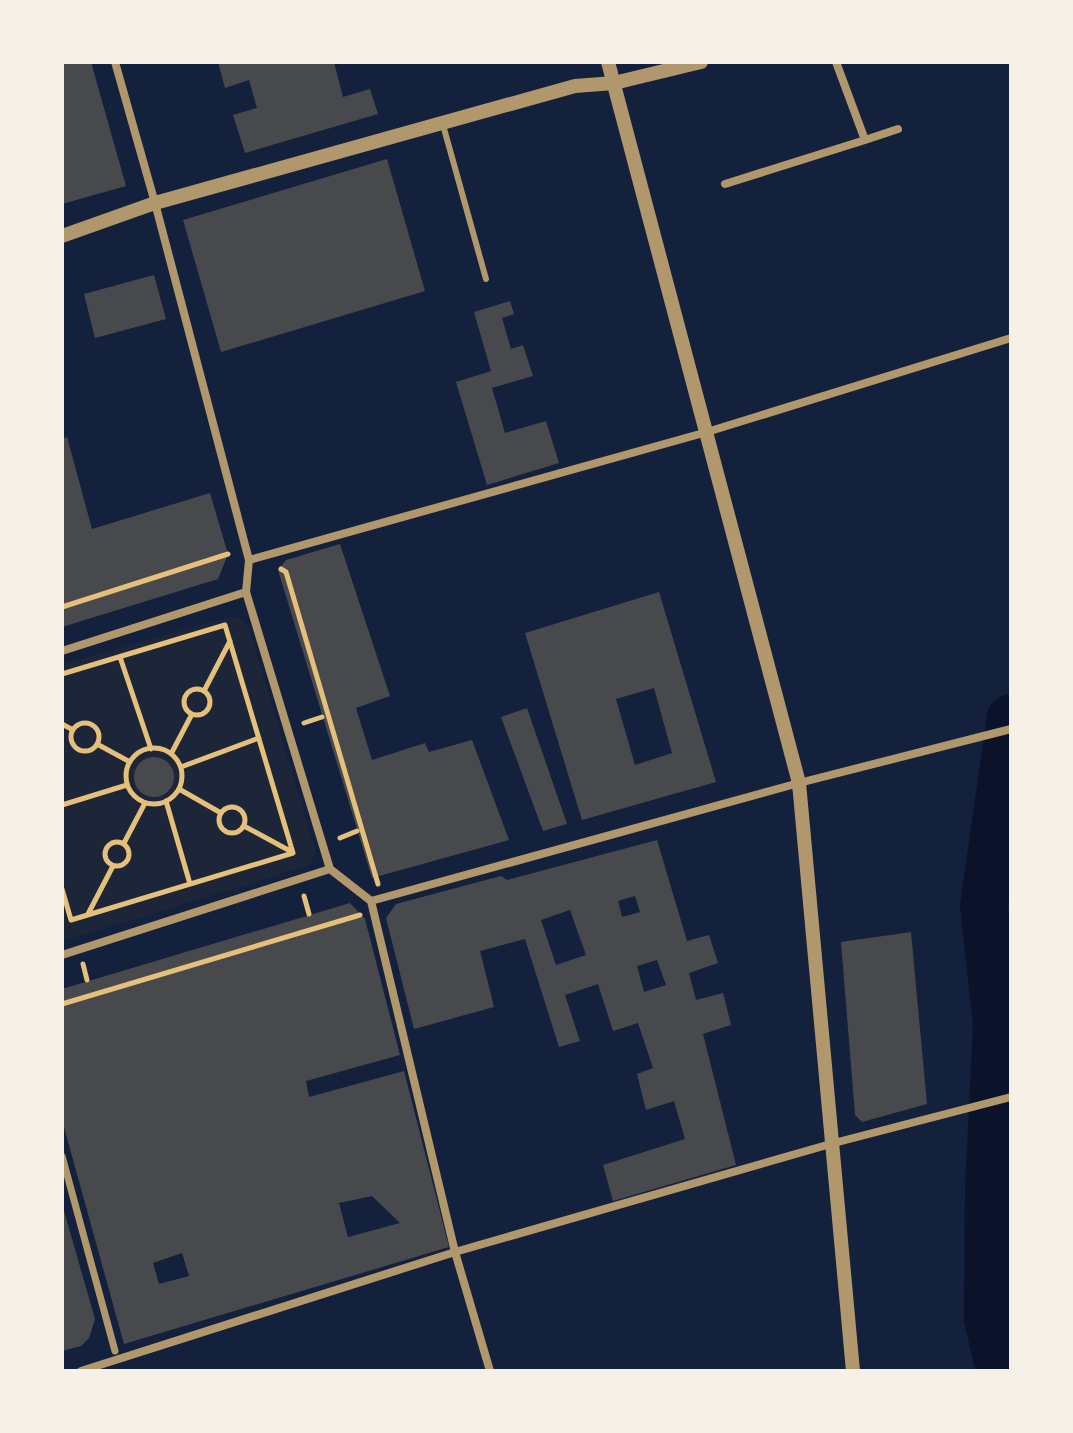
<svg xmlns="http://www.w3.org/2000/svg" width="1073" height="1433" font-family="'Space Grotesk',sans-serif">
<style>
.green{fill:#1d2539}
.lines{fill:none;stroke-linecap:round;stroke-linejoin:round}
.river{stroke:#0b132b;stroke-width:48}
.building{fill:#48494c;fill-rule:evenodd}
.path{stroke:#e5c07b;stroke-width:5}
.service{stroke:#b1986c;stroke-width:6}
.pedestrian{stroke:#b1986c;stroke-width:7}
.minor{stroke:#b1986c;stroke-width:8}
.tertiary{stroke:#b1986c;stroke-width:14}
</style>
<rect width="100%" height="100%" fill="#14213d"/>
<!-- green -->
<path class="green" d="M230,617L240,619L249,628L316,852L310,865L70,939L62,938V664Z
M1011,1228V1350L1001,1320Z"/>
<g class="lines">
<!-- river -->
<path class="river" d="M1000,1371L988,1319L989,1188L997,1025L984,906L1011,718"/>
</g>
<!-- building -->
<path class="building" d="M62,62H91L126,186L62,204Z
M218,62H334L343,97L370,89L378,114L245,153L233,115L257,108L249,80L225,88Z
M387,159L425,291L221,352L183,220Z
M154,275L166,319L95,338L84,294Z
M510,301L514,314L502,318L511,349L523,345L533,376L492,388L505,433L546,421L559,463L487,485L456,382L491,371L474,312Z
M67,437L92,529L210,493L228,554L218,579L62,627V439Z
M340,544L390,696L356,708L372,760L425,743L429,752L472,740L509,840L372,878L278,570L286,560Z
M659,592L716,782L582,820L525,633ZM654,688L672,753L635,765L616,699Z
M527,708L567,824L543,831L501,717Z
M134 777a20 20 0 1 1 40 0a20 20 0 1 1-40 0Z
M657,840L687,941L709,935L718,963L689,973L696,1000L723,993L731,1025L703,1034L736,1165L613,1201L603,1165L685,1139L674,1101L646,1110L637,1074L653,1068L638,1023L613,1031L598,984L565,995L580,1041L559,1047L525,939L480,951L494,1007L414,1029L386,918L396,904L501,876L507,880ZM635,896L640,912L622,917L618,901ZM570,910L586,955L556,965L541,920ZM657,960L666,985L644,992L637,966Z
M350,903L365,919L400,1055L306,1081L309,1097L404,1071L449,1247L124,1344L62,1120V989ZM372,1196L400,1223L348,1237L339,1203ZM182,1253L189,1276L159,1284L153,1263Z
M911,932L927,1104L862,1122L855,1115L841,942Z
M62,1204L95,1319L89,1338L81,1346L62,1351Z"/>
<g class="lines">
<!-- path -->
<path class="path" d="M281,569L286,572L378,884
M62,607L228,554
M120,657L151,749
M62,674L225,625L293,853
M184 702a13 13 0 1 1 26 0a13 13 0 1 1-26 0Z
M204,691L230,641
M304,723L322,717
M71 737a14 14 0 1 1 28 0a14 14 0 1 1-28 0Z
M62,724L73,730
M97,744L130,762
M126 776a28 28 0 1 1 56 0a28 28 0 1 1-56 0Z
M171,754L192,714
M181,767L259,738
M179,789L221,813
M166,801L190,884
M62,805L127,785
M219 820a13 13 0 1 1 26 0a13 13 0 1 1-26 0Z
M244,826L292,852
M340,838L357,831
M105 854a12 12 0 1 1 24 0a12 12 0 1 1-24 0Z
M124,843L145,803
M62,889L71,920L293,853
M304,896L309,914
M88,914L113,866
M83,964L87,980
M62,1004L360,915"/>
<!-- service -->
<path class="service" d="M443,125L486,279"/>
<!-- pedestrian -->
<path class="pedestrian" d="M62,1156L115,1351"/>
<!-- minor -->
<path class="minor" d="M115,62L155,203L249,560L246,592L330,869
M836,62L865,140L898,129
M725,184L865,140
M249,560L707,432L1011,338
M62,651L246,592
M371,901L455,1252L490,1371
M62,955L330,869L371,901L799,783L1011,729
M81,1371L455,1252L834,1143L1011,1097"/>
<!-- tertiary -->
<path class="tertiary" d="M608,62L799,783L853,1371
M62,236L155,203L575,86L614,83L701,62"/>
</g>
<!-- border -->
<rect width="1073" height="1433" fill="none" stroke="#f6f1e7" stroke-width="128"/>
</svg>
